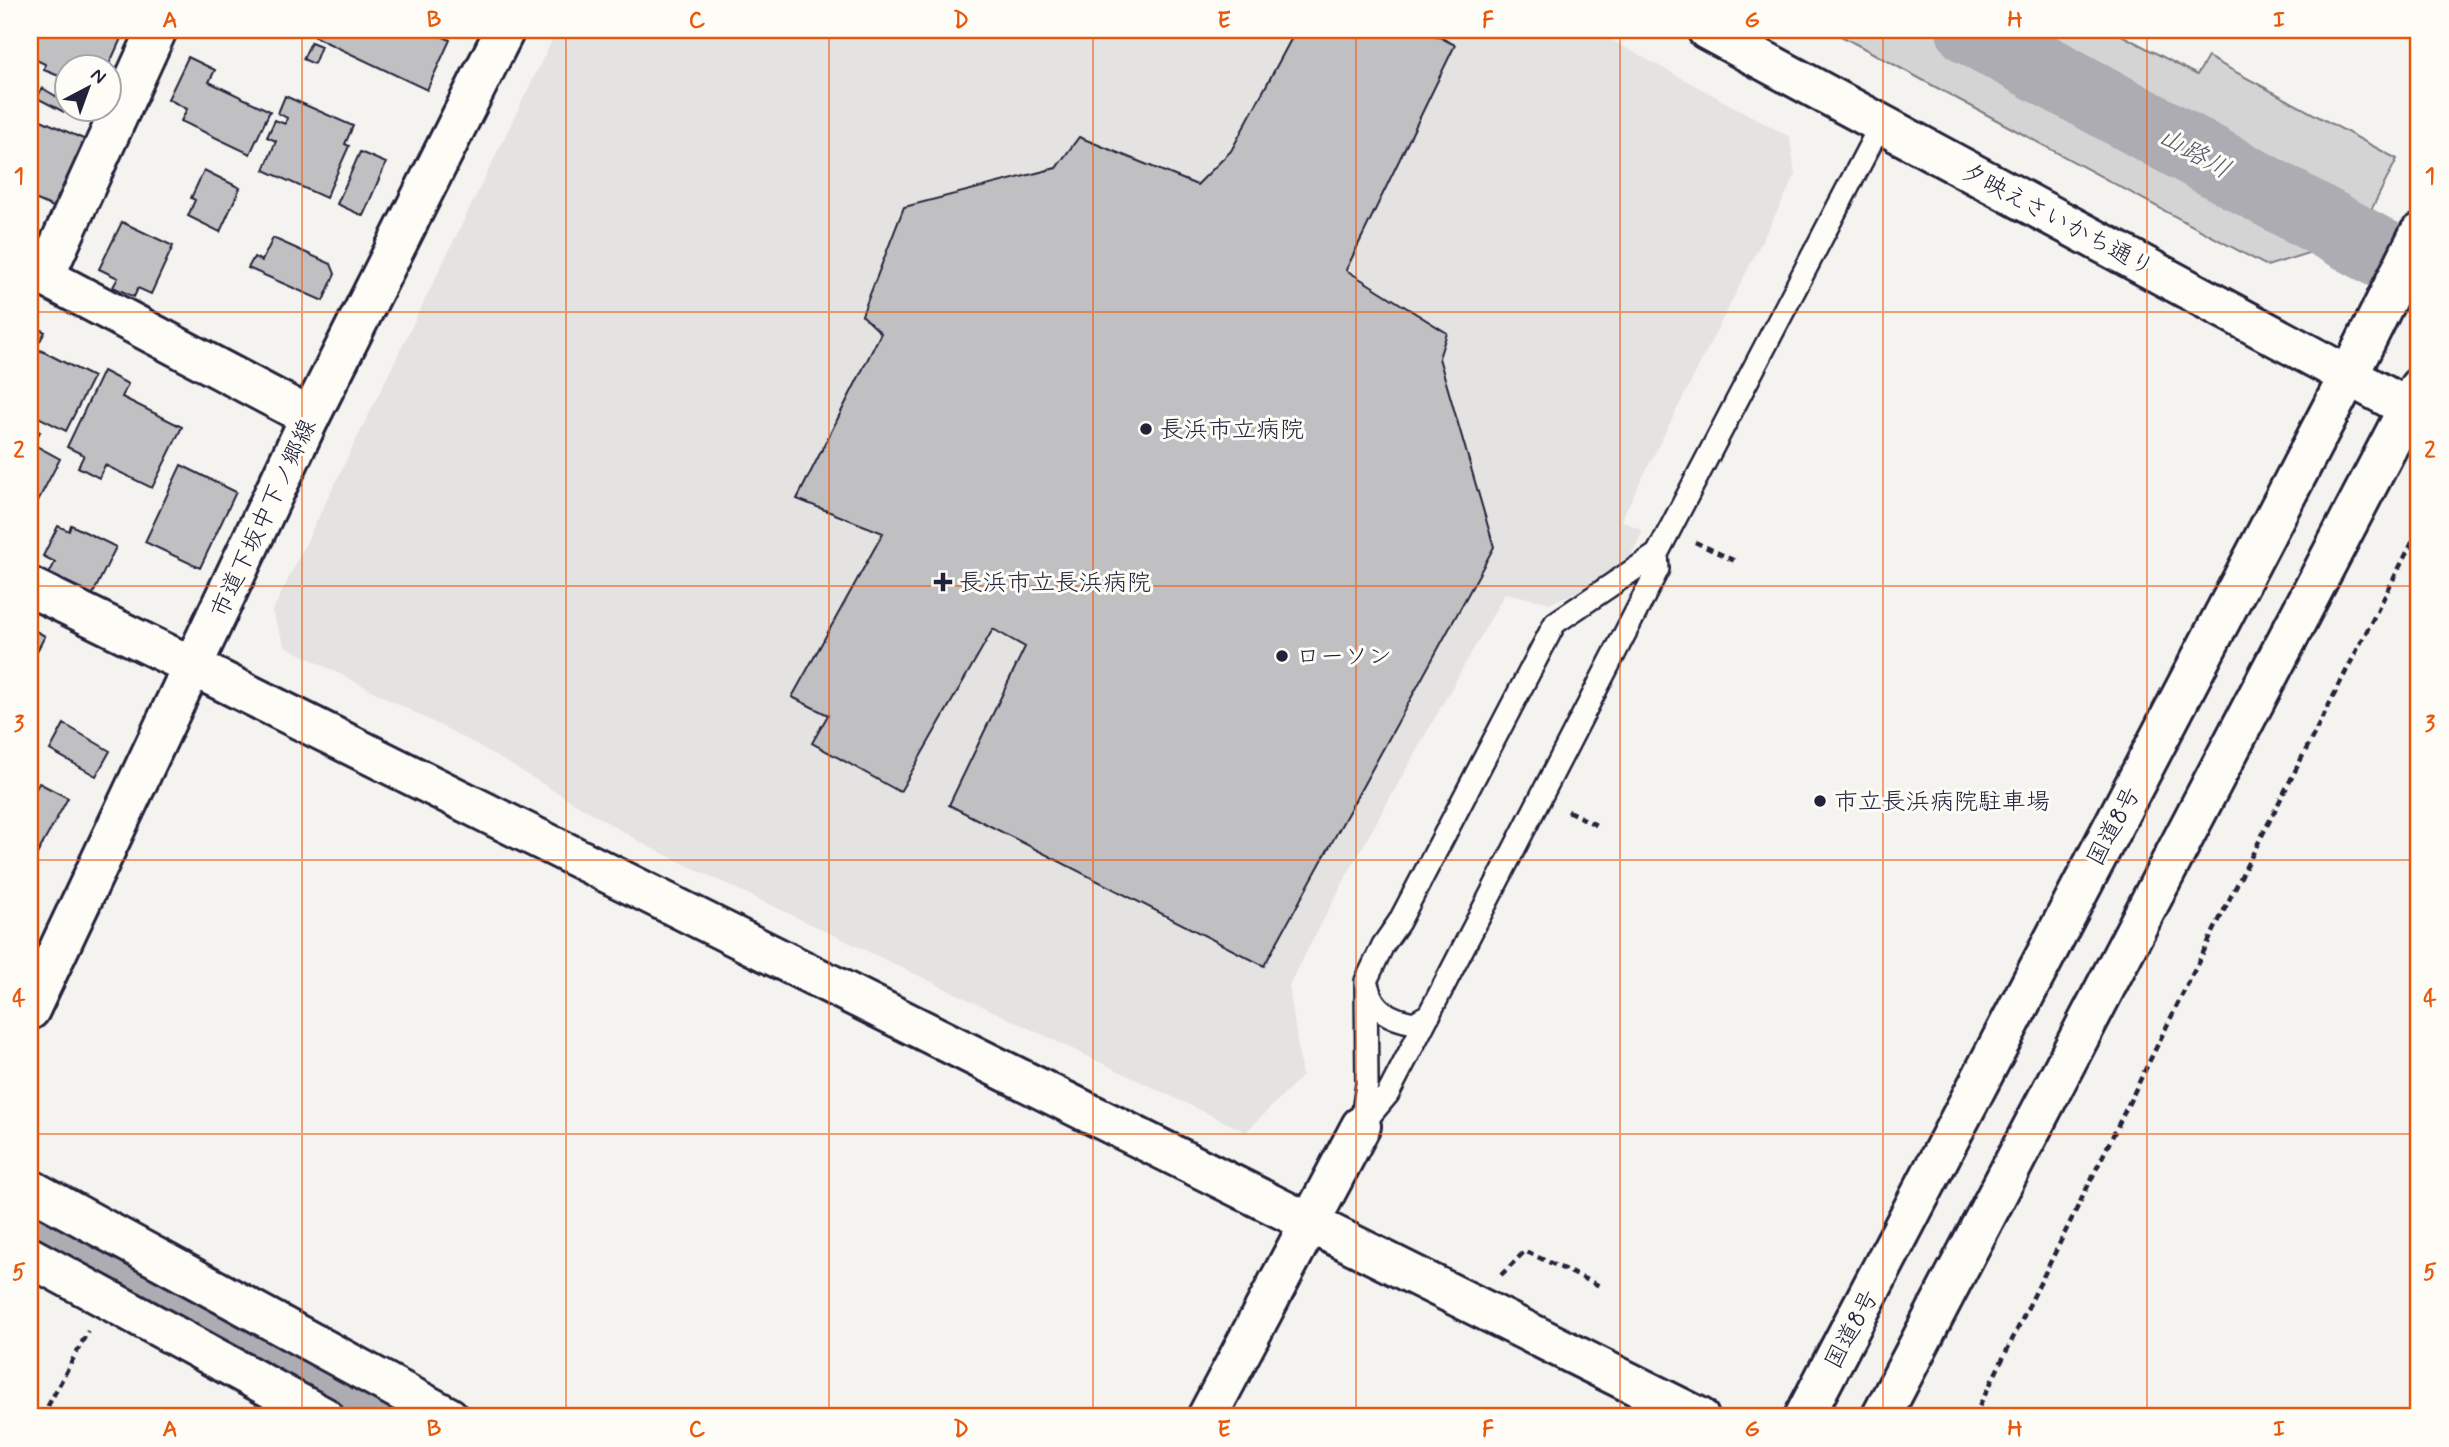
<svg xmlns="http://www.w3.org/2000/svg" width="2449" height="1447" font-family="Mynerve,'Klee One',sans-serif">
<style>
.built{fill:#e4e3e2}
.green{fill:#d5d4d5;stroke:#7c7b88;stroke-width:2}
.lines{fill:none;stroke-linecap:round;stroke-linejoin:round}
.river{stroke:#acacb2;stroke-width:70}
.building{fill:#c0bfc2;stroke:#22223b;stroke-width:2}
.lane-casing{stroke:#22223b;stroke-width:26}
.street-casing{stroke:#22223b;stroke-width:44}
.secondary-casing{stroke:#22223b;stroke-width:44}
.highway-casing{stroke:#22223b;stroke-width:44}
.path{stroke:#22223b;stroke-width:4.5;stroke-dasharray:7 5;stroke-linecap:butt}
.lane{stroke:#fdfcf7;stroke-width:21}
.street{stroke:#fdfcf7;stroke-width:38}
.secondary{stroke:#fdfcf7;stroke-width:38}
.highway{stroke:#fdfcf7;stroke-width:38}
.grid{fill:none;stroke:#e8590c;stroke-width:2;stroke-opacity:0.55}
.poi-dot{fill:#22223b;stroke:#fdfcf7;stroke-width:2.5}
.labels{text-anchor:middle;stroke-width:6;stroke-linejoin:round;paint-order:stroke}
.street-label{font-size:24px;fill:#22223b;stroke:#fdfcf7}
.poi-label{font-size:24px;fill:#22223b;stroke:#fdfcf7;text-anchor:start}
.water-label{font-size:26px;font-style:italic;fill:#59596b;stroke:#fdfcf7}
.neatline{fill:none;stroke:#e8590c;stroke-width:2.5}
.grid-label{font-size:23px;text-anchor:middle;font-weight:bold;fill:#e8590c}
</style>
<rect width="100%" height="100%" fill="#f4f3ef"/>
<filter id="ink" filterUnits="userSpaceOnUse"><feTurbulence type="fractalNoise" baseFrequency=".0143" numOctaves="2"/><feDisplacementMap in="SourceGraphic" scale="14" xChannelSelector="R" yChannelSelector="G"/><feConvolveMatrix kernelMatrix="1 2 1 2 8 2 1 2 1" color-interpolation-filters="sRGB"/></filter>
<g filter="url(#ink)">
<!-- built -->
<path class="built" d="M557,30H1593L1790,137L1795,176L1621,520L1643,531L1623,571L1551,603L1505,593L1354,862L1289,985L1302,1076L1246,1132L647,846L474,743L285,646L272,612Z"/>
<!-- green -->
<path class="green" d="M1830,30H1937L2008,72L2136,138L2213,181L2253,201L2278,207L2343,242L2267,266Z
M2002,30H2112L2197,75L2208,57L2397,159L2360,232L2306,189L2230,156L2164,122L2115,91Z"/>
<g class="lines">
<!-- river -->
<path class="river" d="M1971,30L2419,274
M30,1230L379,1417"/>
</g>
<!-- building -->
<path class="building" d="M30,30H114L123,34L108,67L66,66L64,78L44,70L45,64L30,57Z
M318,30H429L450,40L427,90L315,37Z
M1296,30H1426L1455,45L1346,270L1447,333L1439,358L1494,547L1264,966L949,805L1025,647L993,629L900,792L812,743L828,715L792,697L883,533L797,499L881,333L862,315L904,207L1056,168L1079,137L1197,185L1231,151Z
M311,42L321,46L314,64L303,59Z
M188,57L215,70L209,82L270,111L250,154L181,121L187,109L168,99Z
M42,88L66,102L64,112L37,98Z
M285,96L353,126L345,144L349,146L326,198L264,170L276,141L267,137L275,120L285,124L287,118L278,113Z
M30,115L88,141L58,209L30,197Z
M360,152L386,163L363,216L337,204Z
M204,170L240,188L220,232L188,216L195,200L191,198Z
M122,222L173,246L151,294L138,288L134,297L113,287L118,278L99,269Z
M273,238L331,264L335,274L323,301L248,268L254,257L262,261Z
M30,324L45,332L30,359Z
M40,350L93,377L66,431L30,413V370Z
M103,371L128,384L122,397L182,427L152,488L105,465L99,478L78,467L84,455L67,447Z
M30,427L40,432L33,444L60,459L30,516Z
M181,465L236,492L200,568L145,542Z
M71,525L116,547L92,596L49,574L55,562L43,556L58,526L69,531Z
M30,628L45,636L37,651L30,647Z
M64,724L110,751L96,776L50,750Z
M39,783L68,798L30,867V799Z"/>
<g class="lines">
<defs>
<path id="lane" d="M1368,987C1373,1011 1392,1019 1414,1023L1430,1014
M1361,1126L1367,1084L1366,981L1383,945L1399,922L1555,623L1657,554L1881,124
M1361,1126L1388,1094L1658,569L1657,554"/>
<path id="street" d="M30,269L310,417
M44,278L157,30
M30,587L194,667
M30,1189L449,1417
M30,1257L324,1417
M1207,1417L1361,1126"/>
<path id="secondary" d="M1707,30L2408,408
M194,667L1699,1417
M30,1010L310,417L505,30"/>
<path id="highway" d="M1804,1417L2348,377L2419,234
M1881,1417L2419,387"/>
</defs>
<!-- lane casing -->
<use href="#lane" class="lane-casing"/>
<!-- street casing -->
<use href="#street" class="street-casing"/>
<!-- secondary casing -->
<use href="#secondary" class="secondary-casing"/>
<!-- highway casing -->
<use href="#highway" class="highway-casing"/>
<!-- path -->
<path class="path" d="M1695,542L1735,561
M1568,811L1598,826
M1501,1275L1525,1251L1602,1287
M42,1417L88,1331
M1974,1417L2229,900L2419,529"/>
<!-- lane -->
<use href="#lane" class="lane"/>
<!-- street -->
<use href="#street" class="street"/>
<!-- secondary -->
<use href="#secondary" class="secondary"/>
<!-- highway -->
<use href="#highway" class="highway"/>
</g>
</g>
<!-- grid -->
<path class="grid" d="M302,30V1417M566,30V1417M829,30V1417M1093,30V1417M1356,30V1417M1620,30V1417M1883,30V1417M2147,30V1417M30,312H2419M30,586H2419M30,860H2419M30,1134H2419"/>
<!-- markers -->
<g class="poi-dot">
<circle cx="1146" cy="429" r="7"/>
<path d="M939.5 571.5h7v7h7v7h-7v7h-7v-7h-7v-7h7z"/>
<circle cx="1282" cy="656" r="7"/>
<circle cx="1820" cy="801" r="7"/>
</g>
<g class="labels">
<!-- street labels -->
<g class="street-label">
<text transform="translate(2058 219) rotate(28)" y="8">夕映えさいかち通り</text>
<text transform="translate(263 518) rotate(-65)" y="8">市道下坂中下ノ郷線</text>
<text transform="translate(2113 826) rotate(-62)" y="8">国道8号</text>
<text transform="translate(1851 1329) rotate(-62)" y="8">国道8号</text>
</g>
<!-- poi labels -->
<g class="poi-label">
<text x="1160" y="437">長浜市立病院</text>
<text x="959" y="590">長浜市立長浜病院</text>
<text x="1296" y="664">ローソン</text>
<text x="1834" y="809">市立長浜病院駐車場</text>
</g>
<!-- water labels -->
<g class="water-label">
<text transform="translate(2195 152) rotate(29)" y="9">山路川</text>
</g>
</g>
<!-- margin -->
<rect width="2449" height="1447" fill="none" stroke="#fdfcf7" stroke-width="77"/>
<!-- north arrow -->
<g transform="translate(88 88) rotate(41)"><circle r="33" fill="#fdfcf7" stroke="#a5a5ac" stroke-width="2"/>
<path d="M0-5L12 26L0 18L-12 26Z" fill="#22223b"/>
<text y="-10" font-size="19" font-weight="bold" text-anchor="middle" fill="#22223b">N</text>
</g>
<rect x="38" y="38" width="2372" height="1370" class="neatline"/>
<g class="grid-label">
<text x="170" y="27">A</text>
<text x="434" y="27">B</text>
<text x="697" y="27">C</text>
<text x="961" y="27">D</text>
<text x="1224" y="27">E</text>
<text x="1488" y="27">F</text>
<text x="1752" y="27">G</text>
<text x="2015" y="27">H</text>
<text x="2279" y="27">I</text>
<text x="19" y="183">1</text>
<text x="2430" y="183">1</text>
<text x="19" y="457">2</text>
<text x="2430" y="457">2</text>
<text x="19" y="731">3</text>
<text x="2430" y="731">3</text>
<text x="19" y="1005">4</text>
<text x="2430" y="1005">4</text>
<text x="19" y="1279">5</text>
<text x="2430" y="1279">5</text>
<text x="170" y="1436">A</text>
<text x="434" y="1436">B</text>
<text x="697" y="1436">C</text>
<text x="961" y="1436">D</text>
<text x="1224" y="1436">E</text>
<text x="1488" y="1436">F</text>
<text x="1752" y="1436">G</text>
<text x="2015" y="1436">H</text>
<text x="2279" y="1436">I</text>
</g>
</svg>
